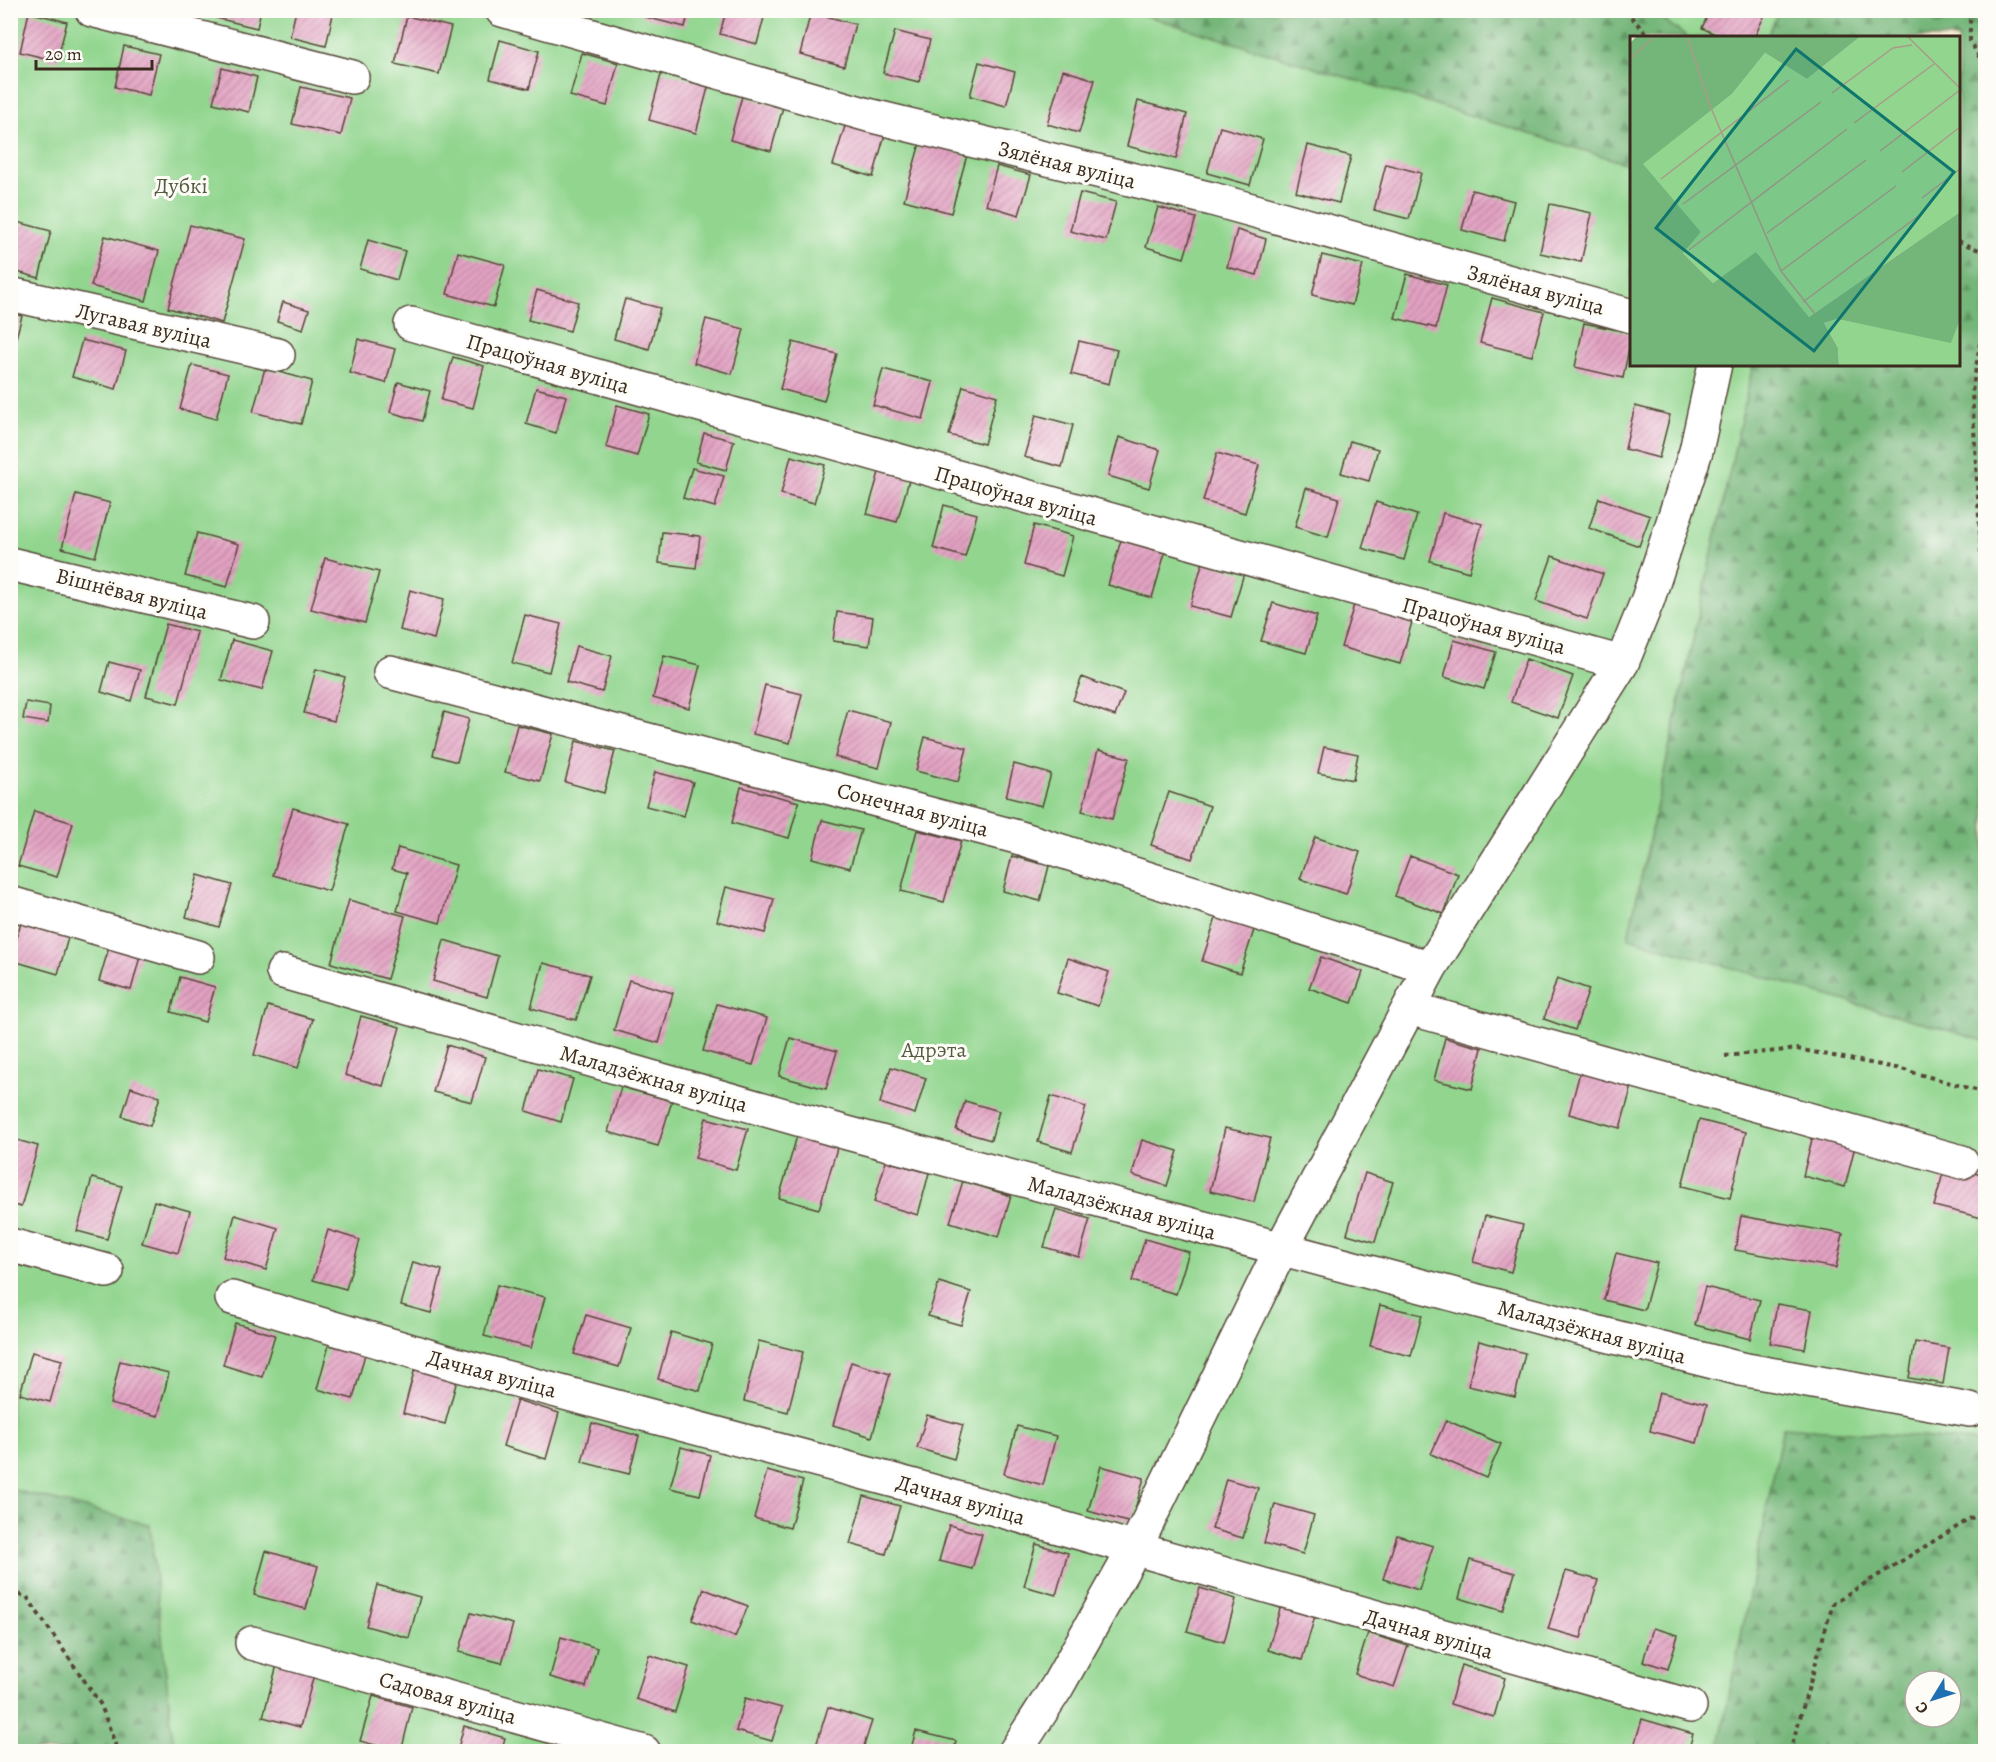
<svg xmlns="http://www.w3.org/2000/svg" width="1996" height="1762" font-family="Alegreya,serif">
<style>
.green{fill:#91d58e;stroke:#668056;stroke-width:1.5}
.forest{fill:url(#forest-firs);stroke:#58704c;stroke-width:1.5;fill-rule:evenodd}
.building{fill:url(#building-hatch)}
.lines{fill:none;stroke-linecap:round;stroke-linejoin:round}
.minor-casing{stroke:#574638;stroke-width:36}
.path{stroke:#574638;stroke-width:4;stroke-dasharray:4.5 4.5;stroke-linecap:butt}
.minor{stroke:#fff;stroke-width:33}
.labels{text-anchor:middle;stroke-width:6;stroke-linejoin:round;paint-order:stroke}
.street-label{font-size:22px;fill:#3b2a1e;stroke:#fdfcf7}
.park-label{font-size:22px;fill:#555d40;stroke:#fdfcf7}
.inset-road{fill:none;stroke:#a99b88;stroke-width:1.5}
.view{fill:#0f766e;fill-opacity:0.15;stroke:#0f766e;stroke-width:3}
.inset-edge{fill:none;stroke:#3b2a1e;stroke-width:3}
</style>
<defs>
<pattern id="forest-firs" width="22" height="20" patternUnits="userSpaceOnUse" patternTransform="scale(1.5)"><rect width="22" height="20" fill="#74b679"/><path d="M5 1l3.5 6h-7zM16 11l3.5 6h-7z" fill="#609463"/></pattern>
<pattern id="building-hatch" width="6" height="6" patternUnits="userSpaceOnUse" patternTransform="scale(1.5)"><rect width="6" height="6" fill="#e3a2c3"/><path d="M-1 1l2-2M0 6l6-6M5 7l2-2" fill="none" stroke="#b9849e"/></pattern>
</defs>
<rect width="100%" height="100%" fill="#fdfcf7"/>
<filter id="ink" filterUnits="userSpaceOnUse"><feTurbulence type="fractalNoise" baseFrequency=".0167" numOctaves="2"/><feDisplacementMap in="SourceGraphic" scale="12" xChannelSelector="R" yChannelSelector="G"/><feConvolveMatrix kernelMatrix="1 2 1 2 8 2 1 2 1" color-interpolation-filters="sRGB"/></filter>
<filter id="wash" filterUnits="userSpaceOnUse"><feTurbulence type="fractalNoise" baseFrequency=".008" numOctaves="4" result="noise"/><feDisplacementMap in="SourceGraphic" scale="24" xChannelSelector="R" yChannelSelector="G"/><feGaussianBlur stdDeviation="1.35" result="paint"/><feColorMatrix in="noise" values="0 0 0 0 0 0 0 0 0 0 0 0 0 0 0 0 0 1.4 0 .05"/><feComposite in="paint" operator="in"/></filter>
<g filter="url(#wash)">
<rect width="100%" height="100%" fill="#f3e7ce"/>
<!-- green -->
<path class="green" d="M10,11H1131L1631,165L1632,364L1753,365L1628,937L1985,1041V1442L1783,1427L1718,1751H174L150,1525L11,1489Z
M1651,11H1779L1767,38L1687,37Z"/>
<!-- forest -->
<path class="forest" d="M1131,11H1651L1687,37L1632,38L1631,165Z
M1779,11H1985V1041L1628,938L1753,365L1958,364V38L1767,37Z
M1783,1427L1985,1442V1751H1718ZM1915,1681H1951V1717H1915Z
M11,1489L150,1525L174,1751H11Z"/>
<g id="blocks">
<!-- building -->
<path class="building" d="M218,10H261L257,28L216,18Z
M296,10H334L326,46L290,37Z
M643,10H689L685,27L641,16Z
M726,10H766L757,44L720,34Z
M1710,10H1767L1754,38H1723L1702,28Z
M29,12L67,22L57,61L20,52Z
M811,12L855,24L844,66L800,54Z
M407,16L451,27L439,74L395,64Z
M895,31L930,40L919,82L883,73Z
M500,40L539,51L529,89L490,79Z
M124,46L159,54L149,95L115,87Z
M582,53L618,63L607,106L570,96Z
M979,62L1015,72L1006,106L970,96Z
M222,68L257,77L249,112L213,103Z
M1063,70L1095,80L1079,133L1047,124Z
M662,71L709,84L696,133L649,120Z
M301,87L350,98L341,135L292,124Z
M742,96L783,107L771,151L730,140Z
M1138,101L1187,114L1176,159L1127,146Z
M846,123L885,134L873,177L833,165Z
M1220,127L1263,139L1250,185L1207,173Z
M920,143L967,155L951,213L904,200Z
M1308,145L1351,156L1339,203L1296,192Z
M1386,164L1421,173L1409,219L1374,210Z
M997,166L1031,175L1019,215L986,205Z
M1472,190L1514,201L1504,241L1462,230Z
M1080,193L1116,202L1106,240L1070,231Z
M1550,204L1592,213L1581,262L1540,253Z
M1158,207L1196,218L1184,258L1146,247Z
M10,220L51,231L39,278L10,270Z
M190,225L245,239L222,323L168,308Z
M1237,230L1266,239L1257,275L1227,267Z
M105,236L159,251L146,301L91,286Z
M368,240L405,251L397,280L360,269Z
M458,252L505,265L494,307L447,294Z
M1322,255L1363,265L1352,305L1312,295Z
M1407,274L1447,285L1436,328L1395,318Z
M537,290L578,302L570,331L528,320Z
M1492,298L1544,312L1532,356L1480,343Z
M625,299L660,308L649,349L614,339Z
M283,302L309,310L303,329L277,321Z
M10,313L22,316L11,356H10Z
M706,319L744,329L732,374L694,363Z
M1584,323L1632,333L1623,378L1575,367Z
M358,339L395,349L386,383L350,373Z
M82,340L126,351L116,389L72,377Z
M1079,341L1117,350L1109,384L1071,374Z
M793,342L837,354L824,401L780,389Z
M453,357L484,366L473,408L441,400Z
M192,365L228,374L216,419L180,409Z
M265,368L312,381L301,424L253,412Z
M883,369L933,382L923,419L873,405Z
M398,382L430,391L422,421L390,412Z
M963,386L997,396L984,444L949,435Z
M536,388L566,396L556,433L526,424Z
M617,405L649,414L637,456L606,447Z
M1635,406L1670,415L1659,458L1625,449Z
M1036,415L1073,425L1062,467L1024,457Z
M704,433L734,441L726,470L696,462Z
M1119,437L1160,450L1149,488L1108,476Z
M1350,441L1378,449L1369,481L1341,473Z
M1217,453L1259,465L1245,513L1203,501Z
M791,456L825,465L814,503L781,494Z
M692,468L724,476L715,507L683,498Z
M880,469L910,477L897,522L867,514Z
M1306,488L1339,498L1328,537L1295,527Z
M76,494L110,503L95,557L62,548Z
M1599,498L1650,516L1639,546L1589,528Z
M1376,502L1417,515L1404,560L1362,548Z
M944,505L977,514L965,557L933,548Z
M1443,513L1482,524L1469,572L1430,561Z
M1034,525L1073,536L1062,576L1024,565Z
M662,532L700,536L696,568L659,563Z
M197,533L239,544L227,587L185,576Z
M1121,540L1165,553L1152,598L1108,585Z
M1552,556L1603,574L1587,619L1536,601Z
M325,558L379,572L365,623L311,609Z
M1203,561L1244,573L1231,617L1190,606Z
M410,590L444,599L434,639L400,630Z
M1273,603L1317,616L1306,653L1261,641Z
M1354,605L1412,622L1400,664L1341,647Z
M837,612L873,617L869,646L833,641Z
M525,615L561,624L549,672L512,663Z
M166,624L197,632L178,704L146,696Z
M232,640L273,651L262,690L221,680Z
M1454,640L1496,652L1484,689L1444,677Z
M576,646L612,656L602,692L566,682Z
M664,656L700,665L689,708L653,698Z
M1526,659L1573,676L1558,718L1511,702Z
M109,662L140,670L131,701L101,692Z
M316,669L345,677L334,721L304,713Z
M1082,677L1124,693L1115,716L1073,700Z
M765,685L802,694L790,743L753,734Z
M26,702L50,706L48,723L23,719Z
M848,710L891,722L879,768L835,757Z
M444,712L469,719L457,762L433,755Z
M517,725L553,734L540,781L505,772Z
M925,737L967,748L958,782L916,771Z
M576,741L615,751L604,793L565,782Z
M1324,747L1358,754L1353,780L1318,773Z
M1098,750L1129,758L1112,819L1082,811Z
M1014,764L1051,774L1042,806L1006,797Z
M655,772L693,782L684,816L646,806Z
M741,787L799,802L789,838L732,823Z
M1169,792L1210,806L1192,859L1151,845Z
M293,808L349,824L329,891L273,875Z
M34,811L73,823L57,877L18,866Z
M822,820L861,830L850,868L812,858Z
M917,830L961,841L944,902L901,891Z
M1315,837L1360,852L1346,894L1300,879Z
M398,848L456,865L440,923L397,911L407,873L392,869Z
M1012,856L1049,866L1040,901L1003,891Z
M1410,856L1458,874L1444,914L1395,896Z
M198,875L232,885L219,927L186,917Z
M726,887L774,899L765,933L717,921Z
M349,900L405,916L387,979L331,963Z
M1218,912L1256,924L1240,973L1202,961Z
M22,920L69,934L58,974L10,960Z
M444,940L498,956L487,997L433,981Z
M110,944L141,953L131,990L99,981Z
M1321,957L1363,972L1352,1003L1309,988Z
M1068,958L1109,972L1098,1006L1057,993Z
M543,963L590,975L576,1020L531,1008Z
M180,977L215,987L205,1022L171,1012Z
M1557,978L1589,989L1575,1030L1544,1019Z
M629,980L673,993L659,1043L614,1030Z
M717,1004L767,1018L753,1065L703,1051Z
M268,1006L313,1019L298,1068L254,1055Z
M361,1016L400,1027L383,1086L345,1075Z
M790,1038L837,1051L826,1089L779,1076Z
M1445,1038L1482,1048L1472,1089L1434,1080Z
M447,1045L485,1057L472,1102L433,1092Z
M891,1067L926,1078L915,1114L880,1103Z
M538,1069L573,1079L561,1122L526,1111Z
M1580,1072L1632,1086L1620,1128L1569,1114Z
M131,1087L160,1097L150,1126L122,1116Z
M621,1087L672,1101L658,1146L608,1132Z
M1051,1096L1086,1107L1072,1152L1038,1142Z
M965,1101L999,1111L991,1140L956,1130Z
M706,1118L748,1129L736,1170L695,1158Z
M1699,1120L1746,1132L1730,1198L1682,1186Z
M1225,1128L1270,1138L1254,1202L1210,1191Z
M1813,1135L1855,1146L1845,1187L1803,1176Z
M797,1136L837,1148L819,1209L779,1198Z
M10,1138L38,1146L21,1207L10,1204Z
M1142,1140L1178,1151L1167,1186L1132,1175Z
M886,1161L929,1173L918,1215L874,1202Z
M1945,1166L1986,1176V1219L1934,1206Z
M1365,1173L1393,1182L1375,1242L1347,1234Z
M92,1178L122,1186L107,1239L77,1231Z
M963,1181L1011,1196L999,1237L950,1222Z
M154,1201L190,1211L178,1253L142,1243Z
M1056,1209L1090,1219L1079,1257L1044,1247Z
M235,1215L278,1228L266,1270L223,1257Z
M1485,1216L1523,1225L1511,1272L1473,1262Z
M1741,1216L1843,1234L1836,1268L1735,1250Z
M328,1230L360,1240L346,1289L313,1280Z
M1145,1239L1189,1252L1176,1294L1132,1281Z
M1616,1253L1657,1263L1644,1310L1604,1300Z
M413,1262L442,1270L431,1313L401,1305Z
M939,1282L971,1292L961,1325L928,1316Z
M497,1285L545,1297L531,1348L484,1336Z
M1705,1287L1760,1300L1750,1339L1695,1325Z
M1777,1304L1812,1310L1805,1349L1770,1343Z
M1380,1305L1422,1315L1411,1356L1370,1346Z
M586,1315L631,1328L619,1367L574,1354Z
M235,1323L275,1335L262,1377L223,1365Z
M671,1332L712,1344L700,1391L658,1379Z
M759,1341L803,1352L788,1412L744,1401Z
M1479,1341L1525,1353L1515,1397L1468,1386Z
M1915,1342L1949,1348L1943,1384L1909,1378Z
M329,1345L365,1354L353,1399L317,1389Z
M32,1352L62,1360L50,1402L20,1394Z
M120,1361L169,1373L158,1416L110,1404Z
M851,1362L890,1374L872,1437L833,1425Z
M415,1368L457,1380L445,1424L403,1413Z
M1659,1392L1707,1404L1697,1443L1650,1431Z
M517,1400L559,1413L546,1459L503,1446Z
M927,1415L963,1425L954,1459L917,1448Z
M1446,1420L1501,1444L1486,1478L1431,1454Z
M592,1423L639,1436L629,1474L582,1462Z
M1017,1426L1056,1436L1043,1485L1004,1474Z
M681,1447L710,1455L700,1495L670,1488Z
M1101,1466L1144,1478L1131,1523L1088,1511Z
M767,1471L803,1481L790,1528L754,1518Z
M1226,1479L1258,1488L1243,1538L1212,1529Z
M864,1496L900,1506L886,1554L850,1544Z
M1275,1504L1314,1515L1303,1554L1264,1543Z
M949,1525L982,1534L972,1569L939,1561Z
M1397,1535L1433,1546L1419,1590L1383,1579Z
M1036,1544L1068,1553L1056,1595L1024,1586Z
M266,1551L318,1566L306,1609L254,1595Z
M1470,1560L1515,1573L1503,1611L1459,1598Z
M1566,1571L1598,1580L1581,1638L1548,1629Z
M377,1585L420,1597L409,1638L366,1626Z
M1200,1588L1236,1599L1224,1642L1187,1631Z
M704,1589L748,1606L735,1637L692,1620Z
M1282,1602L1316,1613L1302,1660L1268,1650Z
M471,1613L513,1624L502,1663L459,1652Z
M1653,1628L1678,1635L1668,1669L1643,1661Z
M1368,1633L1408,1646L1394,1687L1355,1674Z
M561,1637L597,1648L586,1687L550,1677Z
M649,1655L689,1667L675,1712L636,1699Z
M278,1661L315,1671L300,1727L263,1717Z
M1461,1665L1505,1678L1494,1717L1450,1704Z
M373,1696L412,1707L401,1752L360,1741Z
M745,1698L782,1708L772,1741L736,1731Z
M828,1707L872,1721L862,1752H814Z
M1642,1719L1693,1734L1688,1752H1654L1634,1746Z
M464,1726L505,1738L501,1752H457Z
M916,1731L956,1741L954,1752H910Z"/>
</g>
</g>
<g filter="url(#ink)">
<use href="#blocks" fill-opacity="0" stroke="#574638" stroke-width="1.5"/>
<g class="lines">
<defs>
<path id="minor" d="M92,10L352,77
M502,10L868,115L1212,199L1632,316
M10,294L278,355
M411,324L1622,663
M10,564L253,622
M390,672L1017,837L1430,968
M10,903L198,957
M283,972L847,1133L1587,1330L1741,1369L1970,1410
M1409,1008L1962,1162
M10,1245L107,1271
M232,1298L459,1365L914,1486L1690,1706
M252,1643L644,1752
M1015,1752L1057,1687L1135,1548L1281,1249L1430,968L1622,663L1648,599L1696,451L1715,364"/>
</defs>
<!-- minor casing -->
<use href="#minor" class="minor-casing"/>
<!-- path -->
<path class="path" d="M1625,10L1650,38
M1970,10V41L1986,69
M1958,241L1986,253
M1986,307L1972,392L1981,553L1986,573
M1725,1056L1797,1049L1901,1069L1986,1093
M10,1592L27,1597L101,1705L118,1752
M1790,1752L1833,1603L1986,1509"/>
<!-- minor -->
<use href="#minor" class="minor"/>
</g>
</g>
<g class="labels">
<!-- street labels -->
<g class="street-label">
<text transform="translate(1067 164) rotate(14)" y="8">Зялёная вуліца</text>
<text transform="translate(1536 289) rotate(15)" y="8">Зялёная вуліца</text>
<text transform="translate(144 325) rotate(13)" y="8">Лугавая вуліца</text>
<text transform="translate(548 363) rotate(16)" y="8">Працоўная вуліца</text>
<text transform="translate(1016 495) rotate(16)" y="8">Працоўная вуліца</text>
<text transform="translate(132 593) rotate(14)" y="8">Вішнёвая вуліца</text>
<text transform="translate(1484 625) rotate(15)" y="8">Працоўная вуліца</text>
<text transform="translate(913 809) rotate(15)" y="8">Сонечная вуліца</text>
<text transform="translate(654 1078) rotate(16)" y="8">Маладзёжная вуліца</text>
<text transform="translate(1122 1207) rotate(15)" y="8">Маладзёжная вуліца</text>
<text transform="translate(1592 1331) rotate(15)" y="8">Маладзёжная вуліца</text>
<text transform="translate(492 1373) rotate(15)" y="8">Дачная вуліца</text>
<text transform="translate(961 1499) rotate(16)" y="8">Дачная вуліца</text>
<text transform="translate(1429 1633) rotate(16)" y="8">Дачная вуліца</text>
<text transform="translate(448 1697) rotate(16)" y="8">Садовая вуліца</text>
</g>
<!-- park labels -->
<g class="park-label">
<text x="181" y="193">Дубкі</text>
<text x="934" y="1057">Адрэта</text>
</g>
</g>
<!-- overview -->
<g transform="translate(1630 36)">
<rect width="330" height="330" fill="#f3e7ce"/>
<path d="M231,0H330V176L179,281L126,217L83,247L52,216L71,196L12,128L102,58L135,17L177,43ZM207,283L321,306L330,284V330H209L208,312L194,287Z" fill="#91d58e"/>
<path d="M7,0H231L177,43L135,17L102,58L13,128L71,196L53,217L83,247L126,216L179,281L330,176V284L321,307L207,283L194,287L208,312L209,330H0V7Z" fill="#74b679"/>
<path class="inset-road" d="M57,0L81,72L151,235L185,278M277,0L330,52M0,23L25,0M202,57L263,12L282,9M224,87L304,28M250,115L330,54M272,136L330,91M31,143L159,44M292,162L330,133M53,168L191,66M137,197L236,124M59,214L217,93M151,235L266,150M173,266L291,178"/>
<path class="view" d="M166,13L324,136L184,315L26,192Z"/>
<rect width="330" height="330" class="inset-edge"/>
</g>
<!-- margin -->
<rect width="1996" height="1762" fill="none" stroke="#fdfcf7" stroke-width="36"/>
<!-- north arrow -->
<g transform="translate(1933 1699) rotate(232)"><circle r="28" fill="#fdfcf7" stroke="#afa8a0" stroke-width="1.5"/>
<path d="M0-4.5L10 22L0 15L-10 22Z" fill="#1f6fb2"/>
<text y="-9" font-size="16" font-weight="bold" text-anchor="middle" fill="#3b2a1e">С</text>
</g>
<!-- scale -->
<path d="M36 60v9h116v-9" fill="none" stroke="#3b2a1e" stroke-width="3"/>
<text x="45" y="60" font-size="18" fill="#3b2a1e" stroke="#fdfcf7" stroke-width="4.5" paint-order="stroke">20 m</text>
</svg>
